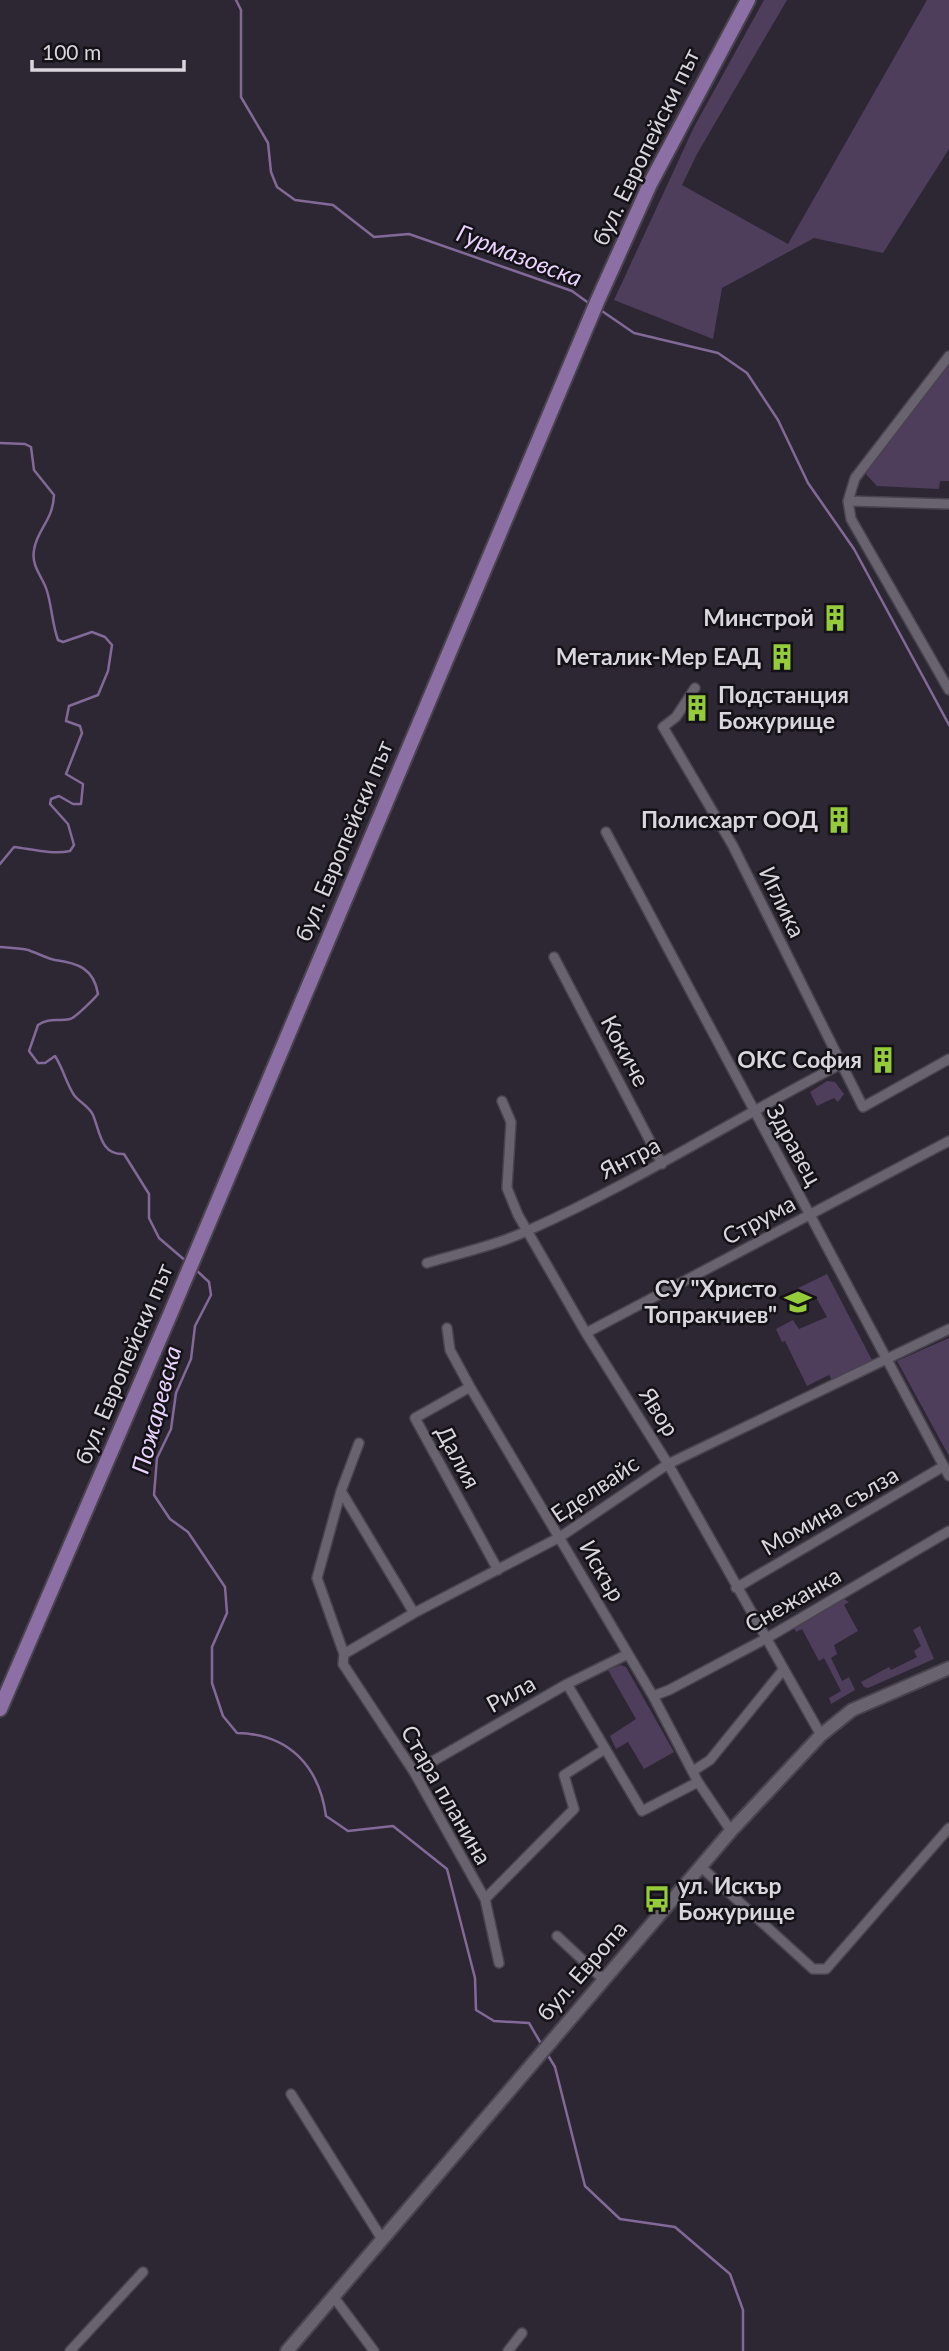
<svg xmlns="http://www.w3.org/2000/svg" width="949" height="2351" font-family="Lato,sans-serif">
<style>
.green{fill:#4e3e5b}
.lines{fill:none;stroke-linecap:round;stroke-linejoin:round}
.stream{stroke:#826998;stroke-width:2.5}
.street-casing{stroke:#48434d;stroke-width:12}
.secondary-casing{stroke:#48434d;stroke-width:16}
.primary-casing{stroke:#48434d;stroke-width:18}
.street{stroke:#69626f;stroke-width:9}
.secondary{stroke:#69626f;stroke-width:12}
.primary{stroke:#8c6fa5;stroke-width:14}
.labels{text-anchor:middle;stroke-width:5;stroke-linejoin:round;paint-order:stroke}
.street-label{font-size:23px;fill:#dad6de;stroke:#141117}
.poi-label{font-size:23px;font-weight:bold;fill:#dad6de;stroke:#141117;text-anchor:end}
.water-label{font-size:24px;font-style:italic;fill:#ead3ff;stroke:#141117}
</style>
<rect width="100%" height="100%" fill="#2d2733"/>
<!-- green -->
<path class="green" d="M764,0H787L697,154L682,185L788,244L927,0H949V149L883,253L814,238L722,288L713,339L614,300L694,127Z
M949,362V481H940L939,489L877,486L864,472Z
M827,1081L835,1082L844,1094L838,1102L834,1098L817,1106L810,1092Z
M827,1274L872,1360L832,1380L829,1375L807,1386L785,1341L782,1342L776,1329L793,1320L799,1329L827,1317L817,1299L799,1307L792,1291Z
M949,1338V1456L897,1361Z
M844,1599L849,1602L844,1605L858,1631L834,1645L837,1654L831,1658L842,1681L849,1677L855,1690L831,1704L829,1698L841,1691L824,1658L819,1661L802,1629L796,1632L794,1628Z
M920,1626L934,1659L868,1688L864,1687L861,1682L889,1667L891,1670L917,1657L914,1651L921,1646L913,1630Z
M621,1665L626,1667L674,1752L644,1769L628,1742L616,1749L610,1736L636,1719L608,1670Z"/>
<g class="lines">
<!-- stream -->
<path class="stream" d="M236,0L241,10V97L268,143L271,172L277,187L295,200L333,205L374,237L409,234L572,291L590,304
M599,309L634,333L718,353L747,373L778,420L808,483L854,549L949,725
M0,443L25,444L31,447L34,470L54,495C53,521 37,529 34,550C31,567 43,577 47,591C52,607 52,624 58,640L63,642L92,632L105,637L112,645L108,671L98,695L69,706L66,721L80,726L82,733L66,774L83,784L81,804H73L59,796L51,799L50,804L68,824L74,845L70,851C53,855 31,849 14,847L0,864
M0,947C9,948 19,948 28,950C37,953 46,958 55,960C77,963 94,968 98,994C95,998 75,1018 70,1019C58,1022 49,1017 38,1025L29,1051L38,1063H45L55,1056C63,1068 66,1083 74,1095C79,1102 89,1106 93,1115C100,1131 100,1155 124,1154L149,1194V1218L159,1238L187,1262
M195,1269L209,1282L211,1295L195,1326L191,1359L176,1393L171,1429L157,1458L154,1495L170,1519L188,1532L225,1587L227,1613L212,1647V1683L223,1716L237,1733C289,1734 319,1766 326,1816L348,1831L393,1826L447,1869L475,1978L476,2010L494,2021L529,2023L543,2047
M546,2052L555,2067L585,2186L620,2219L675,2227L730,2274L743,2310V2351"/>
<defs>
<path id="street" d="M949,356L855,478L848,501L851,519L949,690
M848,501L949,504
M695,688L676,717L663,727L733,846L863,1107L949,1059
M606,832L949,1476
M554,957L662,1164
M502,1101L511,1122L507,1188L518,1215L586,1333L668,1464L821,1735
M427,1263C461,1253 497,1245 529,1230C637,1182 736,1118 841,1064
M447,1328L450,1350L470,1387L653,1696L698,1782L731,1831
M586,1333L949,1141
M470,1387L415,1418L498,1570
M359,1443L341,1491L317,1578L344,1654L343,1664L414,1772L485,1899L499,1963
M341,1491L414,1613
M736,1588L944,1466
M344,1654L414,1613L560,1537L668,1464L949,1329
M567,1684L642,1811L698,1782
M653,1696L669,1690L767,1638L949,1531
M693,1771L710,1760L783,1670
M414,1772L567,1684L628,1654
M700,1866L813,1969H826L949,1828
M485,1899L574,1809L564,1775L605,1749
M557,1936L603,1979
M291,2094L382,2239
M333,2296L374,2351
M70,2351L143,2272
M508,2351L522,2333"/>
<path id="secondary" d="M287,2351L731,1831L821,1735L852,1710L949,1668"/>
<path id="primary" d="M0,1709L169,1317L597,302L650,184L748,0"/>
</defs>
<!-- street casing -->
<use href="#street" class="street-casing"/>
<!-- secondary casing -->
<use href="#secondary" class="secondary-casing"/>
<!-- primary casing -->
<use href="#primary" class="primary-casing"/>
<!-- street -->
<use href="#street" class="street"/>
<!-- secondary -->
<use href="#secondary" class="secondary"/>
<!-- primary -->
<use href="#primary" class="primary"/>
</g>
<!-- icons -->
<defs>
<symbol id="building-bare" viewBox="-9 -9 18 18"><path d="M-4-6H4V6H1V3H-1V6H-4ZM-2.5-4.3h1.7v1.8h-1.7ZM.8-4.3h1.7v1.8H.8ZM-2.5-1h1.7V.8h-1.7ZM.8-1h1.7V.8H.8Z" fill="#94cc3c" stroke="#141117" stroke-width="2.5" paint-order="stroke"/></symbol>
<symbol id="school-bare" viewBox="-9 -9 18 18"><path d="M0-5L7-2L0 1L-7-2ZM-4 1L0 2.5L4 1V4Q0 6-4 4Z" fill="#94cc3c" stroke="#141117" stroke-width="2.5" paint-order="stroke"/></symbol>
<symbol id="bus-bare" viewBox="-9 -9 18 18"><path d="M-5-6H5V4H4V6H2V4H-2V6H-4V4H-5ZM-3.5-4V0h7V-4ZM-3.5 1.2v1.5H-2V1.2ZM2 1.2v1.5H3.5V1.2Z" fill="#94cc3c" stroke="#141117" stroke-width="2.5" paint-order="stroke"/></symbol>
</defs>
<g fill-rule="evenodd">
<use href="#building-bare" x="816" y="599" width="38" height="38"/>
<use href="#building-bare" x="763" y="638" width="38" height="38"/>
<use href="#building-bare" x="678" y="689" width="38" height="38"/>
<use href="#building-bare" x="820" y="801" width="38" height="38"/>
<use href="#building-bare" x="864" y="1041" width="38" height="38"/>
<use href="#school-bare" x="779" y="1283" width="38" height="38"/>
<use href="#bus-bare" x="638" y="1880" width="38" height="38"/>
</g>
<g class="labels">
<!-- street labels -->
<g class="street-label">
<text transform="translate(646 147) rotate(-64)" y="8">бул. Европейски път</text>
<text transform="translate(344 841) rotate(-67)" y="8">бул. Европейски път</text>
<text transform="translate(782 902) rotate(64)" y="8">Иглика</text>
<text transform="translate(625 1051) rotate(62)" y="8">Кокиче</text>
<text transform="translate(794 1145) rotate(61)" y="8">Здравец</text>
<text transform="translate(630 1158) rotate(-27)" y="8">Янтра</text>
<text transform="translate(759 1220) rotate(-28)" y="8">Струма</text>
<text transform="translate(124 1364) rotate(-67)" y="8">бул. Европейски път</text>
<text transform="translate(659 1412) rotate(58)" y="8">Явор</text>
<text transform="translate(458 1457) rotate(62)" y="8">Далия</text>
<text transform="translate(595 1489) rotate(-34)" y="8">Еделвайс</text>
<text transform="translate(830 1511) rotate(-30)" y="8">Момина сълза</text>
<text transform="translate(602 1571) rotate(60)" y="8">Искър</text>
<text transform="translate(793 1600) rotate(-30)" y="8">Снежанка</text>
<text transform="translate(511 1694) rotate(-29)" y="8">Рила</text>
<text transform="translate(446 1795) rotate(60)" y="8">Стара планина</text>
<text transform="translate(582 1971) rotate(-49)" y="8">бул. Европа</text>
</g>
<!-- poi labels -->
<g class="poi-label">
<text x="814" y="626">Минстрой</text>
<text x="761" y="665">Металик-Мер ЕАД</text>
<text x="718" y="703" text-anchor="start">Подстанция<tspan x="718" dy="26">Божурище</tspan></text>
<text x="818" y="828">Полисхарт ООД</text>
<text x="862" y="1068">ОКС София</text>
<text x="777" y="1297">СУ "Христо<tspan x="777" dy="26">Топракчиев"</tspan></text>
<text x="678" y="1894" text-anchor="start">ул. Искър<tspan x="678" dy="26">Божурище</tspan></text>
</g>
<!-- water labels -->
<g class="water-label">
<text transform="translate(519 256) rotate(21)" y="8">Гурмазовска</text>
<text transform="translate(157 1410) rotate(-75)" y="8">Пожаревска</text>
</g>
</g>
<!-- scale -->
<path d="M32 60v10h152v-10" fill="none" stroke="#dad6de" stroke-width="3.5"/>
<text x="42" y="60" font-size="21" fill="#dad6de" stroke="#141117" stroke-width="5" paint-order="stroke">100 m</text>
</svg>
